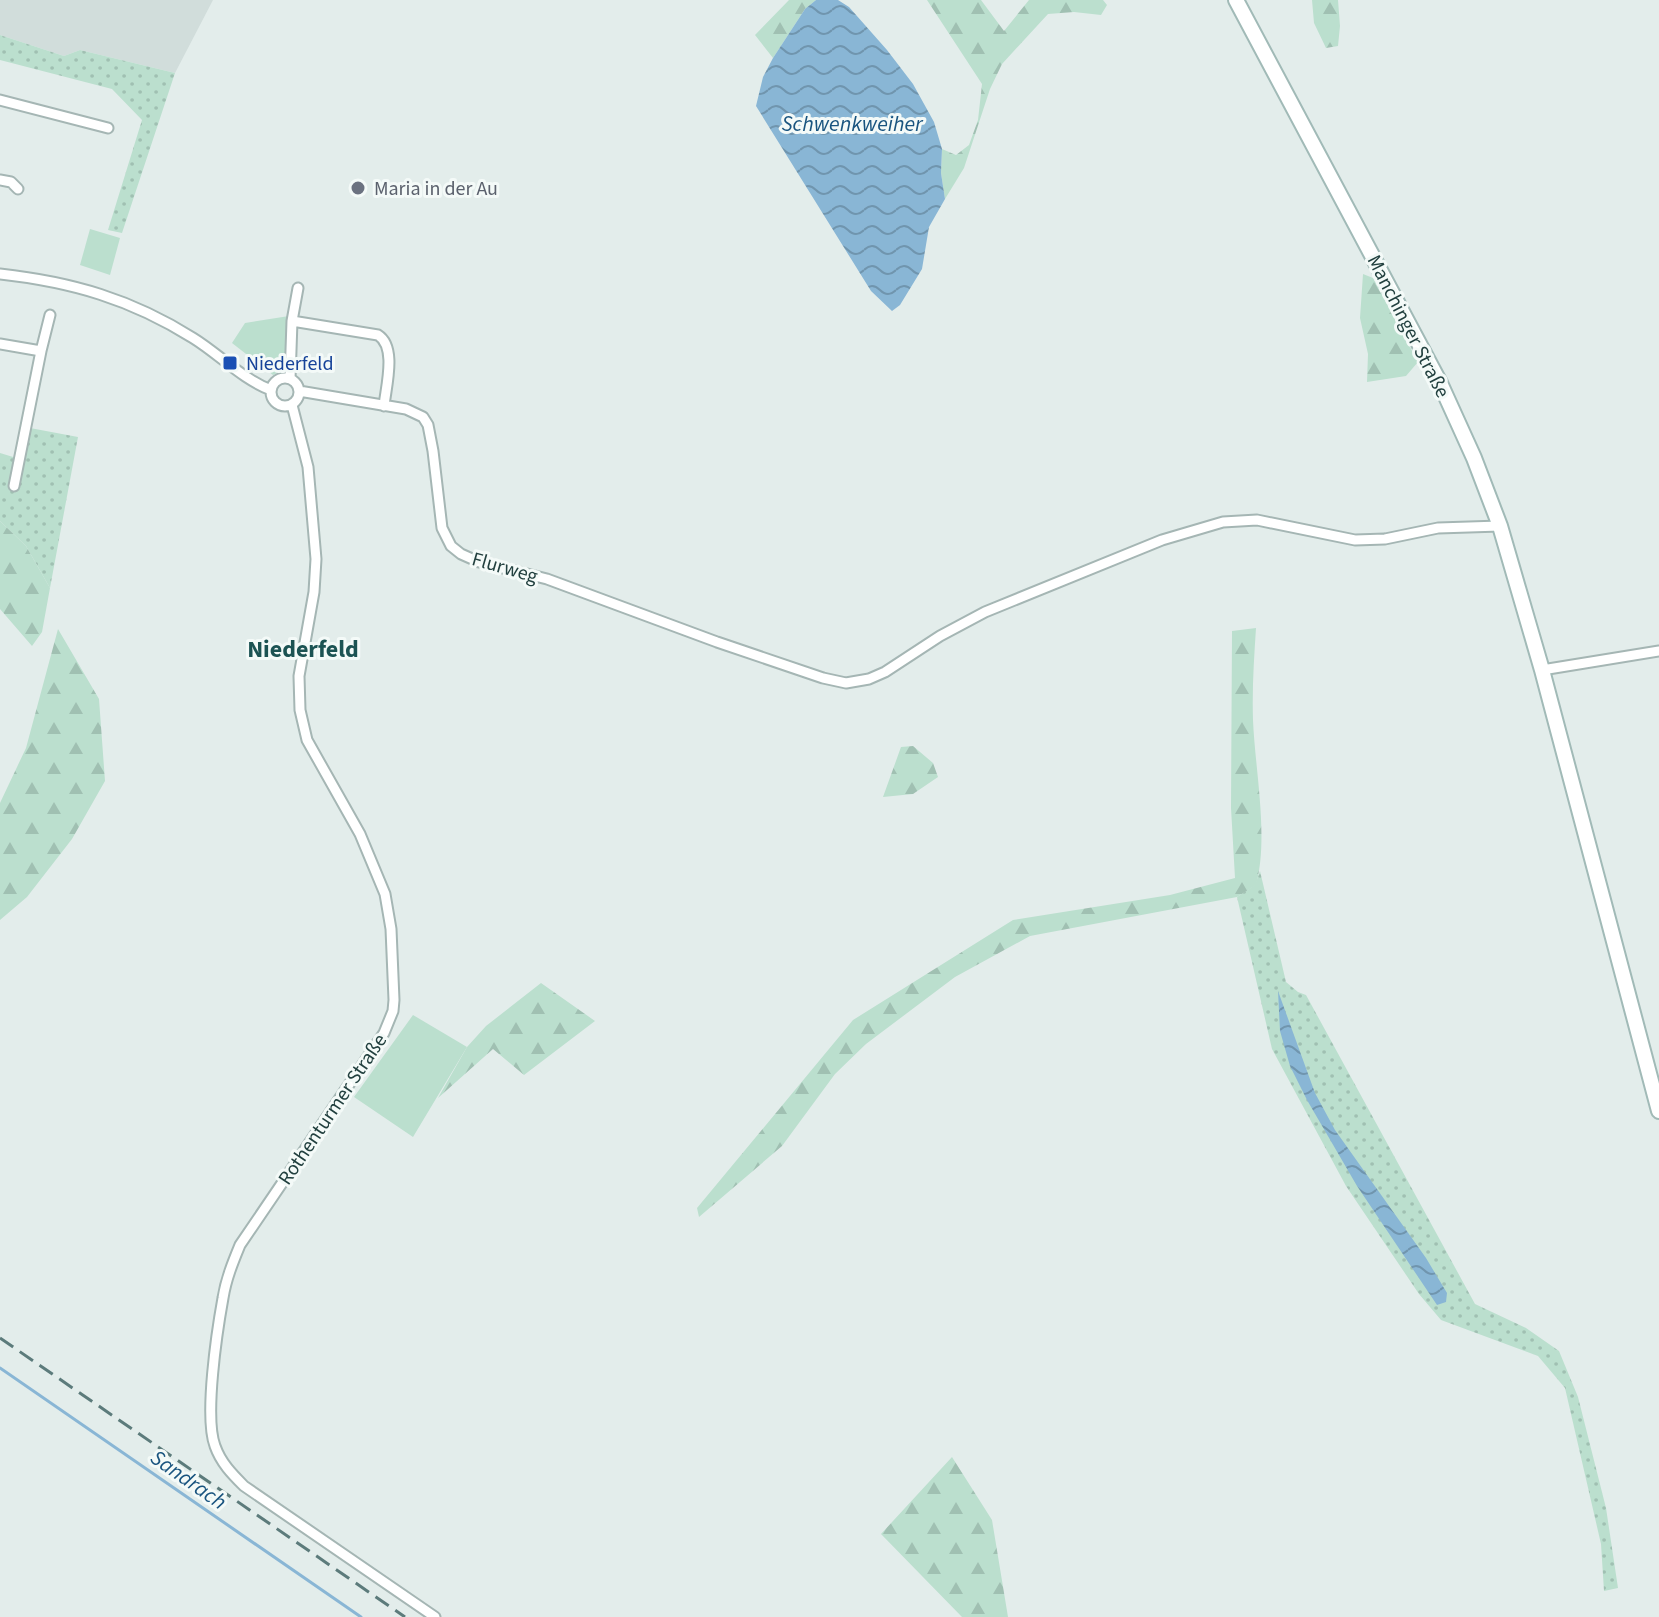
<svg xmlns="http://www.w3.org/2000/svg" width="1659" height="1617" font-family="'Source Sans 3',sans-serif">
<style>
.built{fill:#d1dddb}
.grass{fill:url(#grass-dots)}
.forest{fill:url(#forest-firs)}
.park{fill:#bbdfce}
.water{fill:url(#water-waves)}
.lines{fill:none;stroke-linecap:round;stroke-linejoin:round}
.stream{stroke:#89b6d5;stroke-width:3}
.minor-casing{stroke:#a5b6b4;stroke-width:13}
.secondary-casing{stroke:#a1bab7;stroke-width:18}
.minor{stroke:#fff;stroke-width:9}
.secondary{stroke:#fff;stroke-width:14}
.rail{stroke:#5c7b7b;stroke-width:3;stroke-dasharray:16 8;stroke-linecap:butt}
.worship-dot{fill:#6b7280;stroke:#f4faf8;stroke-width:3}
.transit-dot{fill:#1a4fb4;stroke:#f4faf8;stroke-width:3}
.labels{text-anchor:middle;stroke-width:6;stroke-linejoin:round;paint-order:stroke}
.worship-label{font-size:20px;fill:#5b616d;stroke:#f4faf8;text-anchor:start}
.street-label{font-size:20px;fill:#22403f;stroke:#f4faf8}
.transit-label{font-size:20px;fill:#164399;stroke:#f4faf8;text-anchor:start}
.water-label{font-size:22px;font-style:italic;fill:#19547f;stroke:#f4faf8}
.quarter-label{font-size:24px;font-weight:bold;fill:#1c5353;stroke:#f4faf8}
</style>
<defs>
<pattern id="grass-dots" width="8" height="8" patternUnits="userSpaceOnUse" patternTransform="scale(2)"><rect width="8" height="8" fill="#bbdfce"/><path d="M2 2h.1M6 6h.1" fill="none" stroke="#a0c0b2" stroke-width="1.8" stroke-linecap="round"/></pattern>
<pattern id="forest-firs" width="22" height="20" patternUnits="userSpaceOnUse" patternTransform="scale(2)"><rect width="22" height="20" fill="#bbdfce"/><path d="M5 1l3.5 6h-7zM16 11l3.5 6h-7z" fill="#a0c0b2"/></pattern>
<pattern id="water-waves" width="16" height="10" patternUnits="userSpaceOnUse" patternTransform="scale(2)"><rect width="16" height="10" fill="#89b6d5"/><path d="M0 5q4-4 8 0t8 0" fill="none" stroke="#7095ae"/></pattern>
</defs>
<rect width="100%" height="100%" fill="#e3edeb"/>
<!-- built -->
<path class="built" d="M0,0H213L175,73L80,50L64,56L0,35Z"/>
<!-- grass -->
<path class="grass" d="M0,35L64,56L80,50L175,73L122,233L108,230L142,120L112,89L0,60Z
M30,428L78,437L50,588L26,546L0,521V453L23,460Z
M1260,871L1286,982L1298,992L1306,995L1475,1304L1526,1328L1559,1351L1578,1397L1606,1508L1618,1588L1604,1591L1601,1544L1565,1388L1538,1356L1441,1320L1419,1294L1346,1186L1272,1049L1237,897L1255,885Z"/>
<!-- forest -->
<path class="forest" d="M789,0H816L805,9L773,58L755,35Z
M927,0H981L1004,31L1029,0H1103L1107,5L1101,15L1074,12L1048,14L1002,64L990,89L964,168L945,199L941,173L942,149L956,155L969,145L978,120L982,84Z
M1312,0H1338L1340,26L1338,46L1326,48L1314,23Z
M1363,274L1373,278L1418,362L1406,376L1367,382L1368,354L1360,318Z
M0,521L26,546L50,588L42,632L32,646L0,609Z
M1256,628C1254,659 1252,689 1253,720C1255,770 1269,837 1256,885L1237,897L1030,936L955,977L866,1044L835,1074L782,1146L699,1217L697,1208L853,1020L1013,920L1170,895L1235,878L1231,808L1232,631Z
M58,629L99,699L105,781L72,839L27,897L0,920V803L26,748Z
M913,746L933,763L938,777L913,794L883,797L901,747Z
M541,983L595,1021L524,1075L493,1049L438,1098L467,1047L486,1026Z
M952,1457L992,1520L1008,1617H962L881,1534Z"/>
<!-- park -->
<path class="park" d="M90,229L120,238L110,275L80,265Z
M289,316L284,370L273,375L232,343L245,323Z
M413,1015L467,1047L413,1137L354,1097Z"/>
<!-- water -->
<path class="water" d="M816,0H838L849,7L887,50L913,84L934,122L942,149L941,173L945,199L929,227L922,269L900,305L892,311L871,291L756,106L763,77L773,58L805,9Z
M1278,991L1315,1093L1335,1130L1426,1258L1447,1293L1446,1302L1437,1305L1357,1186L1307,1100L1290,1066L1280,1031Z"/>
<g class="lines">
<!-- stream -->
<path class="stream" d="M0,1368L361,1617"/>
<defs>
<path id="minor" d="M0,100L108,128
M0,180L11,182L18,189
M0,274C72,282 131,299 193,338C219,354 242,379 271,390
M292,321L298,288
M0,344L41,351L14,486
M41,351L50,315
M271 392a14 14 0 1 1 28 0a14 14 0 1 1-28 0Z
M290,379L292,321L378,335C397,347 386,386 384,406
M299,391L406,409L423,417L428,425L433,451L442,528L451,546L461,554L479,562L547,579L717,642L823,678L846,683L869,679L885,672L940,636L985,612L1162,540L1223,522L1257,520L1355,540L1385,539L1438,528L1500,526
M292,405L308,467L316,559L314,592L299,676L300,710L307,740L360,834L385,894L391,929L394,1000L393,1011L384,1033L240,1245C233,1262 226,1279 223,1298C217,1331 204,1417 215,1446C221,1463 232,1474 244,1486L435,1617
M1542,670L1659,651"/>
<path id="secondary" d="M1236,0L1440,383L1474,458L1500,526L1542,670L1659,1111"/>
</defs>
<!-- minor casing -->
<use href="#minor" class="minor-casing"/>
<!-- secondary casing -->
<use href="#secondary" class="secondary-casing"/>
<!-- minor -->
<use href="#minor" class="minor"/>
<!-- secondary -->
<use href="#secondary" class="secondary"/>
<!-- rail -->
<path class="rail" d="M0,1338L405,1617"/>
</g>
<!-- markers -->
<circle class="worship-dot" cx="358" cy="188" r="8"/>
<rect class="transit-dot" x="222" y="355" width="16" height="16" rx="4"/>
<g class="labels">
<!-- worship labels -->
<g class="worship-label">
<text x="374" y="195">Maria in der Au</text>
</g>
<!-- street labels -->
<g class="street-label">
<text transform="translate(1409 326) rotate(63)" y="7">Manchinger Straße</text>
<text transform="translate(505 567) rotate(16)" y="7">Flurweg</text>
<text transform="translate(332 1109) rotate(-56)" y="7">Rothenturmer Straße</text>
</g>
<!-- transit labels -->
<g class="transit-label">
<text x="246" y="370">Niederfeld</text>
</g>
<!-- water labels -->
<g class="water-label">
<text x="852" y="131">Schwenkweiher</text>
<text transform="translate(189 1479) rotate(35)" y="8">Sandrach</text>
</g>
<!-- quarter labels -->
<g class="quarter-label">
<text x="303" y="657">Niederfeld</text>
</g>
</g>
</svg>
